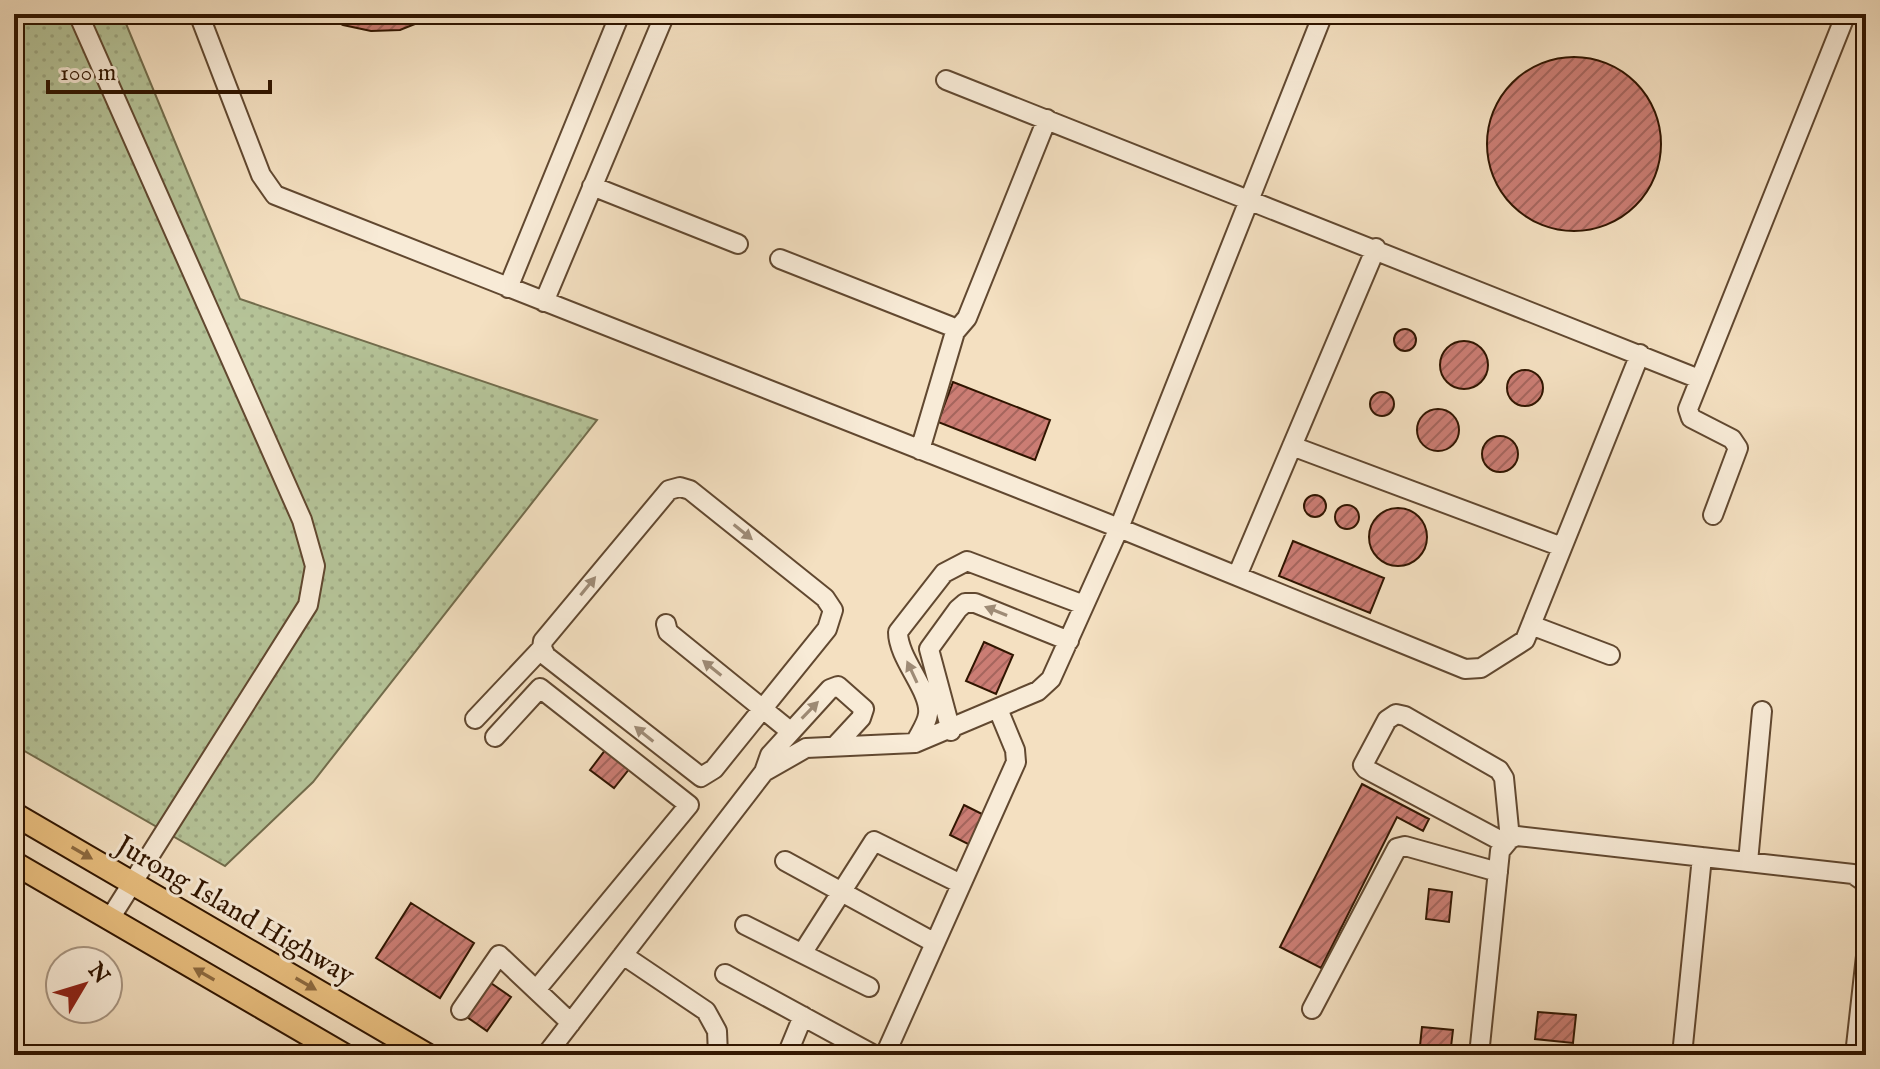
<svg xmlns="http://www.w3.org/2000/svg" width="1880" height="1069" font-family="'IM FELL English',serif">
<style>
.grass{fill:url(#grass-dots);stroke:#726c4c;stroke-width:2}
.building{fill:url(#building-hatch);stroke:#301500;stroke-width:2}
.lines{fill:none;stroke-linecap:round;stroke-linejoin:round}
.minor-casing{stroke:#614830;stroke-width:22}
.major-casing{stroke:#301500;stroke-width:26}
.minor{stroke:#f8ebd7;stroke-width:18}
.major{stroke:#eac080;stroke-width:22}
.oneway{fill:#9e8b76}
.oneway2{fill:#8d6a40}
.labels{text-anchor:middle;stroke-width:6;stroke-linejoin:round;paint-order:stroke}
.street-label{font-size:28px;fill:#301500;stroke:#f8ebd7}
</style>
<defs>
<pattern id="grass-dots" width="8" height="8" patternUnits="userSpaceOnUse" patternTransform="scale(2)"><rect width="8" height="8" fill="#b5c398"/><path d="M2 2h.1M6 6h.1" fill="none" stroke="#9ca781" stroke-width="1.8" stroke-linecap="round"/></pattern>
<pattern id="building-hatch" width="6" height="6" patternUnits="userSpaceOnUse" patternTransform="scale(2)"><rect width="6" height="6" fill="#cb7d74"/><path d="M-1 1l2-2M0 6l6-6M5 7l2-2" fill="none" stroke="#a5655d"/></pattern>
</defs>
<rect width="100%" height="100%" fill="#f4e0c1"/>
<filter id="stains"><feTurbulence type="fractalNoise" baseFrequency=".0025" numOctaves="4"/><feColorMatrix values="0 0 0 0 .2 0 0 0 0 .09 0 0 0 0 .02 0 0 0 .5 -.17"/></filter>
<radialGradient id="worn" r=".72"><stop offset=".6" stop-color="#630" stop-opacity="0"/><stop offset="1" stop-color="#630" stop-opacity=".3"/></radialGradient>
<!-- grass -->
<path class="grass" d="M14,14H122L240,299L597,420L313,782L225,866L14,745Z"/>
<!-- building -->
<path class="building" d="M322,14H440L400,30L371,31L343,25Z
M1487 144a87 87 0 1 1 174 0a87 87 0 1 1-174 0Z
M1394 340a11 11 0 1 1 22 0a11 11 0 1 1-22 0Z
M1440 365a24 24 0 1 1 48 0a24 24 0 1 1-48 0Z
M1507 388a18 18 0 1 1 36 0a18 18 0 1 1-36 0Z
M953,382L1050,420L1035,460L938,422Z
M1370 404a12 12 0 1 1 24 0a12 12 0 1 1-24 0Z
M1417 430a21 21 0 1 1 42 0a21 21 0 1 1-42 0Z
M1482 454a18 18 0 1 1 36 0a18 18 0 1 1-36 0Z
M1304 506a11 11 0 1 1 22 0a11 11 0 1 1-22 0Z
M1335 517a12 12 0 1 1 24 0a12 12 0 1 1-24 0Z
M1369 537a29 29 0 1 1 58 0a29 29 0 1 1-58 0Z
M1293,541L1384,578L1370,613L1279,576Z
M984,642L1013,655L996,694L966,681Z
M606,749L630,768L614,788L590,770Z
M1362,784L1429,819L1423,831L1397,817L1321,968L1280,947Z
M964,805L986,816L972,846L950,835Z
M1429,889L1452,892L1449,922L1426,919Z
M411,903L474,943L440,998L376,958Z
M488,981L511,997L487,1031L464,1015Z
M1538,1012L1576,1015L1573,1043L1535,1039Z
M1422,1027L1453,1030L1450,1055H1419Z"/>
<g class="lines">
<defs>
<path id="minor" d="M78,14L302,520L315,566L308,605L109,920
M199,14L261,175L275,195L1119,528L1465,669L1481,668L1525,640L1640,354
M946,80L1699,379
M592,186L738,244
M780,259L950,326L955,332L920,450
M508,288L620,14
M544,302L665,14
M955,332L967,318L1047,119
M1292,446L1562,547
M1713,515L1738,448L1732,439L1691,418L1688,409L1846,14
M1237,576L1376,248
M666,624L668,632L790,731
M1531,625L1610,655
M475,719L542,648L543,641L669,490L680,487L690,490L825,598L833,610L827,629L714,769L701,777L546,656L542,648
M951,731L929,649L958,609L965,603H975L1069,641
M495,737L540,688L689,805L536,990
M915,743C919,734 927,724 928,714C931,691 898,659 898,632L944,573L967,561L1084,605
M764,772L806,748L915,743L1038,691L1051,679L1119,528L1323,14
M1505,843L1366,769L1363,765L1387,720L1396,714L1405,716L1499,770L1504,778L1510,839
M785,861L935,943
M1748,862L1762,711
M745,925L869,987
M803,952L874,841L961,884
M623,955L706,1011L717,1031L718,1055
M725,974L874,1055
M1312,1009L1397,848L1405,846L1498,872
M461,1010L499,955L571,1023
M546,1055L764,772L770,755L830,689L838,686L864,709L861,718L836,745
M787,1055L803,1016
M885,1055L1016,762L1015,750L998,709
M1479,1055L1500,851L1510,839L1517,836L1853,874L1866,883
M1682,1055L1702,857
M1855,1055L1866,956"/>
<path id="major" d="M14,814L427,1055
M14,863L344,1055"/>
</defs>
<!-- minor casing -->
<use href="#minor" class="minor-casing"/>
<!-- major casing -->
<use href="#major" class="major-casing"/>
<!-- minor -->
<use href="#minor" class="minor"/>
<!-- major -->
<use href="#major" class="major"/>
</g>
<!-- one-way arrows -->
<defs><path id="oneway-solid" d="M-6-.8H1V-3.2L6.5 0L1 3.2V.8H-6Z" transform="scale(2)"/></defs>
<g class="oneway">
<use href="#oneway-solid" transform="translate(743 532) rotate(39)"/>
<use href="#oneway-solid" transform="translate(588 586) rotate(-51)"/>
<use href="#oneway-solid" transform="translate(996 611) rotate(-158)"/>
<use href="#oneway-solid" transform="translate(712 668) rotate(-141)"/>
<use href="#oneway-solid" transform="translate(912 672) rotate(-115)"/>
<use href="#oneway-solid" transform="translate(810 710) rotate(-46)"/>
<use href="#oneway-solid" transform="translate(644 734) rotate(-141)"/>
</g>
<g class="oneway2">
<use href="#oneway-solid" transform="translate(82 853) rotate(30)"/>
<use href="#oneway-solid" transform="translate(204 974) rotate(-150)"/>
<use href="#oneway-solid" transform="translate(306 984) rotate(30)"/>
</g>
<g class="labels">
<!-- street labels -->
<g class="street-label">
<text transform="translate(236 909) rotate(30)" y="10">Jurong Island Highway</text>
</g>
</g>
<!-- margin -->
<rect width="1880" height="1069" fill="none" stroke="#f4e0c1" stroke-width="48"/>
<rect x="16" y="16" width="1848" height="1037" fill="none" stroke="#301500" stroke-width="4"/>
<rect x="24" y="24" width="1832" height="1021" fill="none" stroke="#301500" stroke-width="2"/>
<!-- north arrow -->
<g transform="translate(84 985) rotate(52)"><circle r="38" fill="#f8ebd7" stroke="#a89581" stroke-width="2"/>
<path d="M0-6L14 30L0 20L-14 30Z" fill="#8f2418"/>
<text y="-12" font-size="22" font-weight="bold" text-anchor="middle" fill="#301500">N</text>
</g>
<!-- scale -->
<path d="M48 80v12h222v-12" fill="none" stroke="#301500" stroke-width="4"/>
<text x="60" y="80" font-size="24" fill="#301500" stroke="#f8ebd7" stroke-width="6" paint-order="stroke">100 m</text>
<rect width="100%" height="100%" filter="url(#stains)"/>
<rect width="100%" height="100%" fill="url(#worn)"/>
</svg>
